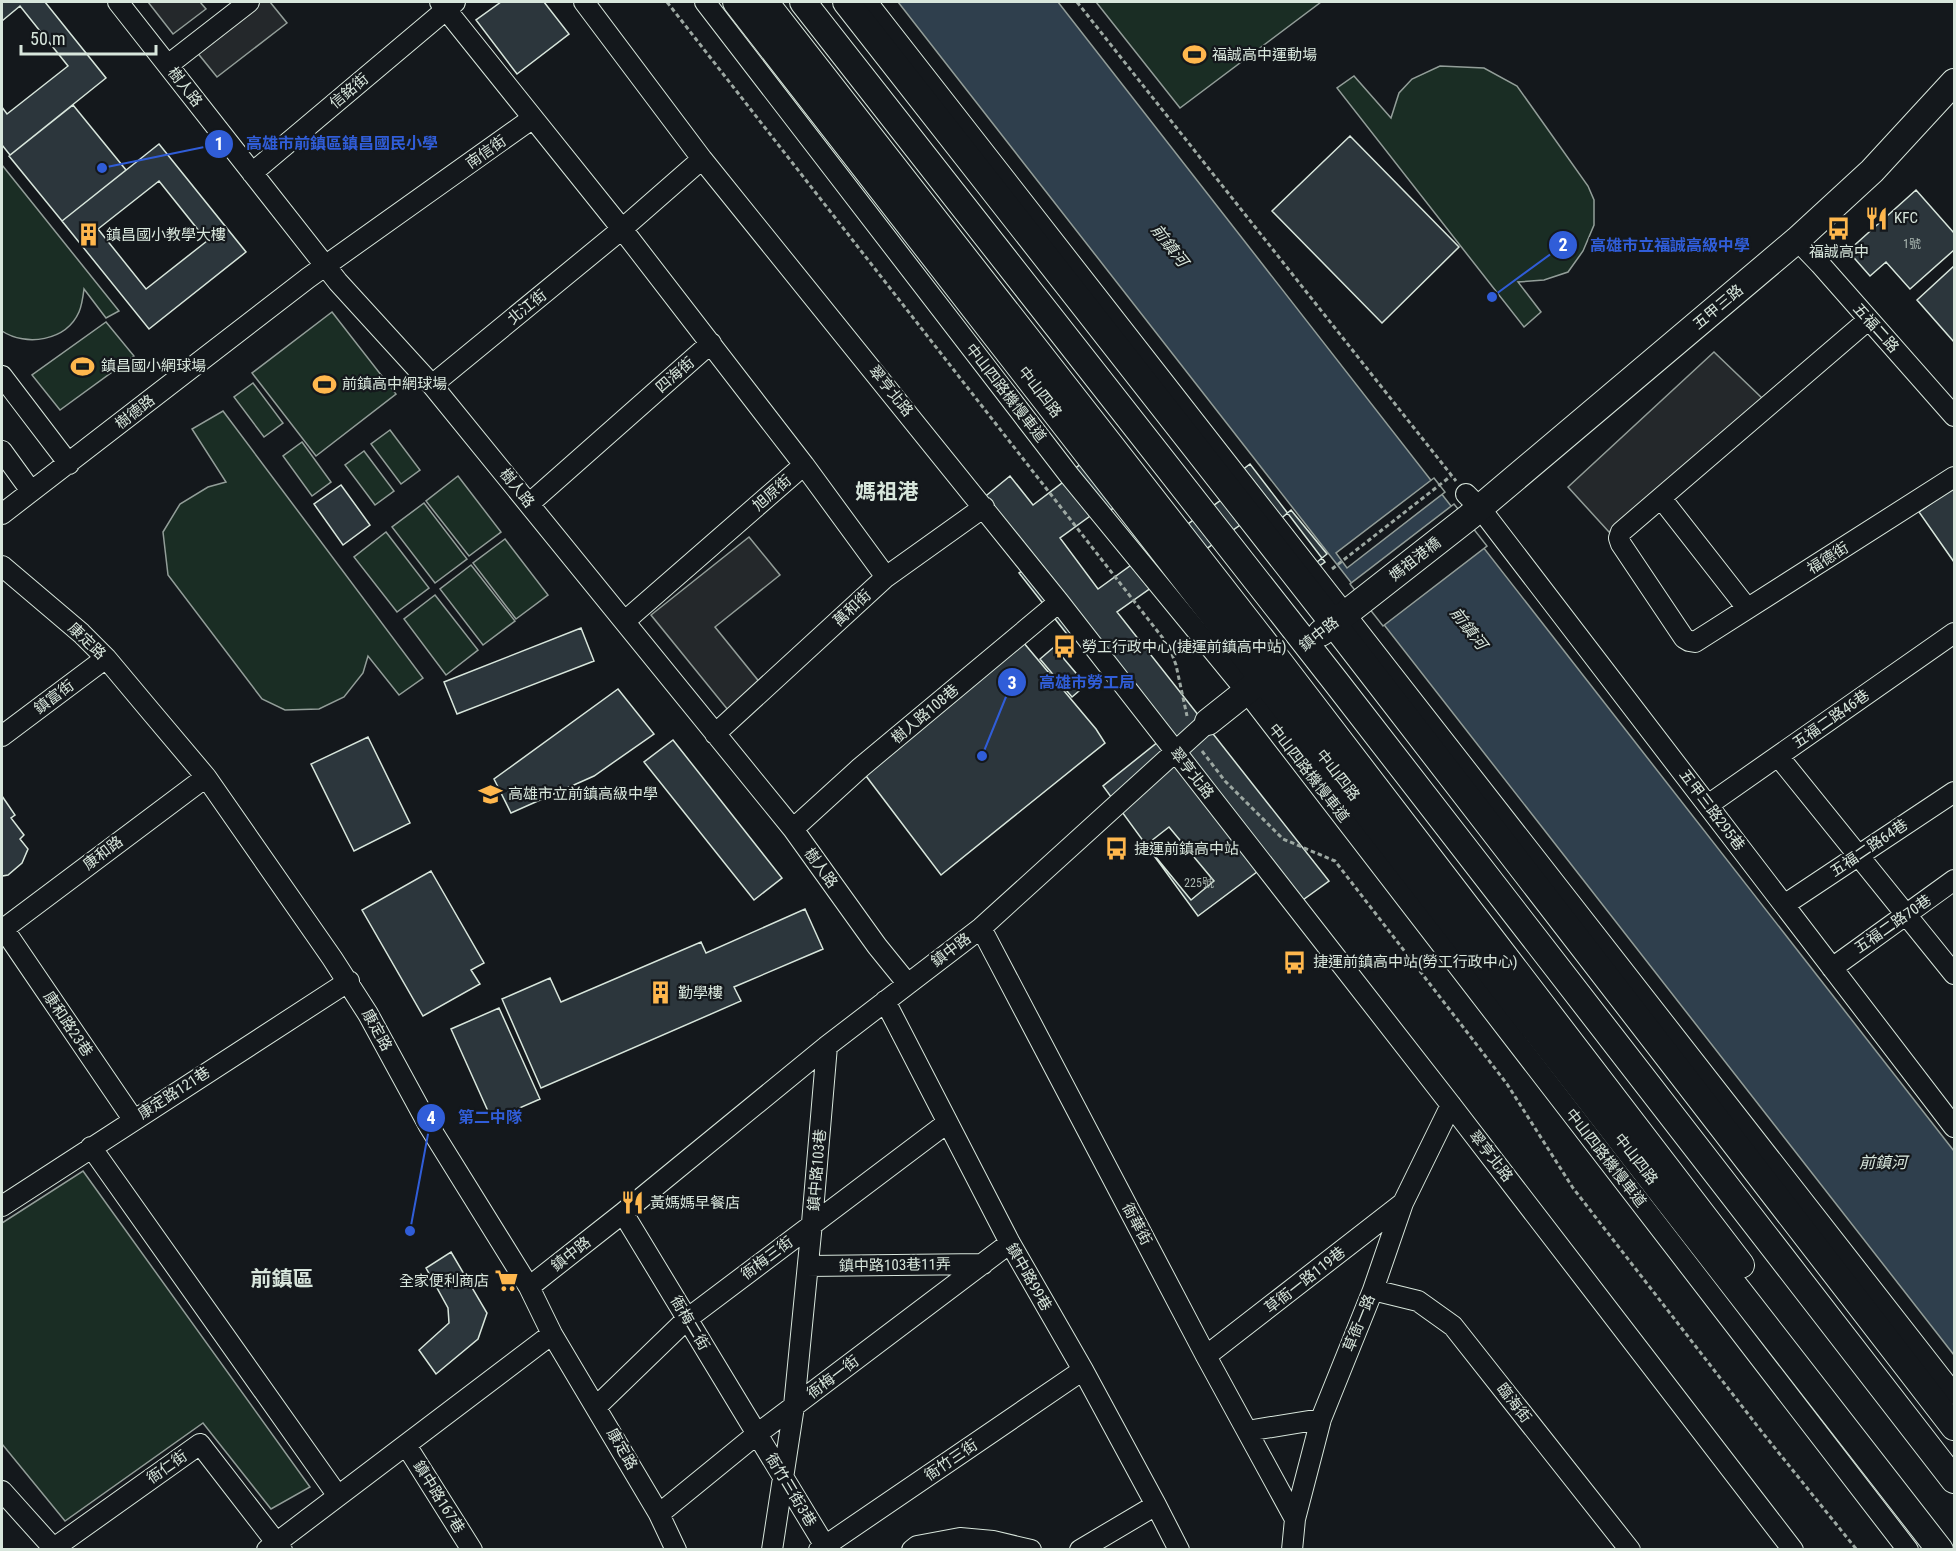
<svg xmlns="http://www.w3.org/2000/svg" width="1956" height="1551" font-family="'Roboto Condensed','Noto Sans TC',sans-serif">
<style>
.green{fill:#1a2d24;stroke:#939e99;stroke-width:1.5}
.parking{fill:#24282b;stroke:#939e99;stroke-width:1.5}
.water{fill:#2f3f4d;stroke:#939e99;stroke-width:1.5}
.pier{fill:#14181c;stroke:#939e99;stroke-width:1.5}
.building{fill:#2c363c;stroke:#d8e6dc;stroke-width:1.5;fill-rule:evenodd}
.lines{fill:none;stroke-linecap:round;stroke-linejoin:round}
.minor-casing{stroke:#d8e6dc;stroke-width:22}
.major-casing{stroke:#d8e6dc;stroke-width:28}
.path{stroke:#9da8a2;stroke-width:3;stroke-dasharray:4.5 3;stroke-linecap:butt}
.minor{stroke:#14181c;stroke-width:20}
.major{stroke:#14181c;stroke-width:26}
.labels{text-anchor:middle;stroke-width:4.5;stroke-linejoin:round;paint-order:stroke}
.number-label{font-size:12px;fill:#adbab4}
.poi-label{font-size:15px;fill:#d8e6dc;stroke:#14181c;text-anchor:start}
.street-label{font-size:15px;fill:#d8e6dc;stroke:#14181c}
.water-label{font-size:16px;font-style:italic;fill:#d8e6dc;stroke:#14181c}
.district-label{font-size:21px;font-weight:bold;fill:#d8e6dc;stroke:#14181c}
.leader{fill:none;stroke:#305dd8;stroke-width:2}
.callout-dot{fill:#305dd8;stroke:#14181c;stroke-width:2}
.mark-label{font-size:18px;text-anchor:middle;font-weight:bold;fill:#fff}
.callout-label{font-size:16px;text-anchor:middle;font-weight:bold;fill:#305dd8;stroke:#14181c;stroke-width:4.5;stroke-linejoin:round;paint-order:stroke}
</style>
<rect width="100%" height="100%" fill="#14181c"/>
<!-- green -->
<path class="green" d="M1096,2H1321L1180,108Z
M1440,66L1484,68L1517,86L1588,186L1594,200V225L1583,251L1568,272L1544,280L1518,282L1541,312L1524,327L1337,88L1354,76L1391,118L1399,93L1412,79Z
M2,165L119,311L106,318L84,289C83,297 82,305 79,312C66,341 26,347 2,331Z
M332,312L396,394L316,456L252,373Z
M106,322L134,356L60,410L32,375Z
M253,383L283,423L264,437L234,397Z
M223,411L423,678L399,695L368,656L363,673L344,697L319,709L285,710L262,699L168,575L163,532L180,504L208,487L226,482L192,429Z
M390,430L420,470L401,484L371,444Z
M302,442L331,482L312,496L283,456Z
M364,451L394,491L375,505L345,465Z
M458,476L501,532L469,556L426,501Z
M424,503L467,559L435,583L392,527Z
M386,532L429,588L397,612L354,557Z
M505,539L548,595L516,619L473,563Z
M471,565L515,621L483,645L440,589Z
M435,595L478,650L446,675L404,619Z
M83,1171L310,1487L271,1509L203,1423L65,1521L2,1444V1223Z"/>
<!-- parking -->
<path class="parking" d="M148,2H200L206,9L173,34Z
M259,2H270L287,23L217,77L196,51Z
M1714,352L1763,399L1609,532L1568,487Z
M749,537L780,575L715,627L761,684L728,710L651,615Z"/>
<!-- water -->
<path class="water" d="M898,2H1058L1954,1151V1355Z"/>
<!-- pier -->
<path class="pier" d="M1434,478L1445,492L1347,568L1336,553Z
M1454,504L1487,546L1383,626L1350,584Z"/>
<!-- building -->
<path class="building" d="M2,2H45L106,78L10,155L2,145V107L7,114L68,66L20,6L2,21Z
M501,2H544L569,34L517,74L476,20Z
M73,105L126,170L62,221L9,156Z
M1350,136L1459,247L1382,323L1272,211Z
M159,144L246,252L149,329L62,221ZM159,181L207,241L146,289L98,229Z
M1916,190L1954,233V250L1910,289L1886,262L1870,276L1848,251Z
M1954,266V342L1917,300Z
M1086,460L1119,504L1097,520L1093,514L1060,538L1098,589L1239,487L1232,478L1250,464L1325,562L1306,575L1246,521L1117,612L1329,881L1300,902L1269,863L1198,916L1103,786L1159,741L1077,633L1070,638L1019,573L1026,568L976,504L1010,476L1033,505L1075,473L1073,470Z
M341,485L370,525L343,545L314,504Z
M1954,487V562L1919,512Z
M1291,510L1327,554L1312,566L1277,522Z
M581,628L594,661L457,714L444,682Z
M1018,636L1096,729L1105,743L941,875L860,768Z
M1054,647L1086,685L1072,697L1040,659Z
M618,689L654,734L594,776L511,813L494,779Z
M368,737L410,823L354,851L311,764Z
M673,740L782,878L754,900L644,762Z
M2,796L15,815L11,818L24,835L20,839L28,849L22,863L8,875L2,876Z
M1169,827L1214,881L1191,900L1146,845Z
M431,871L484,963L471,970L480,984L423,1016L362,910Z
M805,909L823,949L734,987L741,1001L541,1088L502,999L550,978L561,1002L701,942L706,953Z
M499,1008L540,1099L492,1120L451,1029Z
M451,1252L487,1313L478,1339L436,1374L419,1350L449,1323L448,1308L426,1268Z"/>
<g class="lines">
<defs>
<path id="minor" d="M118,2L338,282L432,385L793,829L877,946L907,983
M440,2L622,229L804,465L886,577
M584,2L702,159L1059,602L1451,1105L1793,1550
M705,2L1069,475L1247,692L1908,1550
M867,2L1954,1394
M168,65L249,2
M252,173L455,2
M1797,240L1820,264L1954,416
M1868,320L1621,532L1619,538L1621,544L1684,638L1689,641L1695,642L1954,477
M2,376L69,464
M432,385L622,229L702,159
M2,451L31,491
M1466,494L1480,508L1954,1127
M1661,498L1747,608
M530,503L711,343
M2,514L308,278L533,118
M2,566L81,633L106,658L147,707L206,777L332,958L368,1014L429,1126L529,1287L552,1334L659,1514L676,1550
M625,621L804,465
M715,734L886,577L984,507
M2,736L106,658
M1778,756L1954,974
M1708,805L1954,633
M793,829L860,768L1059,602
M1784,905L1954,792
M3,928L133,1119
M981,928L1206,1356L1295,1519
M2,930L206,777
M1832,968L1954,880
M885,1001L1010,1243L1083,1370L1156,1505L1179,1550
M91,1147L338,1496
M2,1206L349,981
M623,1213L825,1546
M808,1266L983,1264
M529,1287L623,1213L827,1046L981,928L1208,722
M1373,1290L1418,1301L1453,1326L1630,1550
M1206,1356L1403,1203
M597,1406L687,1319L947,1123
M1247,1431L1321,1419
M406,1445L472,1550
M2,1491L55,1550
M659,1514L757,1434L1010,1243
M54,1548L200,1444L282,1550
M267,1550L552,1334
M772,1550L794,1406L812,1223L827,1046
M819,1550L1083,1370
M912,1550L917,1546L960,1538L993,1541L1031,1550
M1080,1550L1156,1505
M1292,1550L1295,1519L1321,1419L1373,1290L1403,1203L1451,1105"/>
<path id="major" d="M736,2L1940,1550
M765,2L1281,664L1741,1265
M803,2L1336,682L1954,1480
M846,2L1333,623L1954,1427
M1321,633L1469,517L1797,240L1872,171L1954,82
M1208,722L1276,668"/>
</defs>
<!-- minor casing -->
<use href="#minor" class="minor-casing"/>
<!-- major casing -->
<use href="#major" class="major-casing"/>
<!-- path -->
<path class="path" d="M667,2L1169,646L1176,665L1187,716
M1077,2L1456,481
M1332,569L1451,476
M1202,751L1225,781L1283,839L1335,861L1507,1084L1573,1188L1762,1432L1857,1550"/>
<!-- minor -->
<use href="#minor" class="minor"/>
<!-- major -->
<use href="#major" class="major"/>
</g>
<!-- icons -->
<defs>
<symbol id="stadium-bare" viewBox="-9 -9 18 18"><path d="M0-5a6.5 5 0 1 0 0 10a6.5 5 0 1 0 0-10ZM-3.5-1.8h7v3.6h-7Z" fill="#ffb74d" stroke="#14181c" stroke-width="2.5" paint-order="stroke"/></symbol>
<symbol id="restaurant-bare" viewBox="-9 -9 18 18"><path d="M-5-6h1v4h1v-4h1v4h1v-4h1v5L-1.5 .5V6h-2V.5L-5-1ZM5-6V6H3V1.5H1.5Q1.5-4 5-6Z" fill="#ffb74d" stroke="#14181c" stroke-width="2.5" paint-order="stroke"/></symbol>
<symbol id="bus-bare" viewBox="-9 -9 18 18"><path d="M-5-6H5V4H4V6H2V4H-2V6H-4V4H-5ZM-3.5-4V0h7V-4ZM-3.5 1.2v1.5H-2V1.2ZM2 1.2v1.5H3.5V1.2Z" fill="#ffb74d" stroke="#14181c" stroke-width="2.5" paint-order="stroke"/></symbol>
<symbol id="building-bare" viewBox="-9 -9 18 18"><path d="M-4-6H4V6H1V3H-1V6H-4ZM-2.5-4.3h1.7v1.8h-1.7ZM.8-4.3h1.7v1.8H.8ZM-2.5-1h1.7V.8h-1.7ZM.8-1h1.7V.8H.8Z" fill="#ffb74d" stroke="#14181c" stroke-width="2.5" paint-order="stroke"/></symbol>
<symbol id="school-bare" viewBox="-9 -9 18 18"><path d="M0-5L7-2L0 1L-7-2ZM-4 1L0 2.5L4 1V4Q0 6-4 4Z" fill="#ffb74d" stroke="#14181c" stroke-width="2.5" paint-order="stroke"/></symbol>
<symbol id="supermarket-bare" viewBox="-9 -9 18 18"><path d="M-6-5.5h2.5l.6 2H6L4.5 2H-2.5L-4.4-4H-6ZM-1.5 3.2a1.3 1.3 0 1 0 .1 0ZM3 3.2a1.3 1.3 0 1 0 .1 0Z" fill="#ffb74d" stroke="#14181c" stroke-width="2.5" paint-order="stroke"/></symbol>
</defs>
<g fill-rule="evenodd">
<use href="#stadium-bare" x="1178" y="38" width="33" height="33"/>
<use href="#restaurant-bare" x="1860" y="202" width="33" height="33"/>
<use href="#bus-bare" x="1822" y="212" width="33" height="33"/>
<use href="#building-bare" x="72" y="218" width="33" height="33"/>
<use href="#stadium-bare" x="66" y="350" width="33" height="33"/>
<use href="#stadium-bare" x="308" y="368" width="33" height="33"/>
<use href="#bus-bare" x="1048" y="630" width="33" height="33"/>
<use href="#school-bare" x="474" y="778" width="33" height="33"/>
<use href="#bus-bare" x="1100" y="832" width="33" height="33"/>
<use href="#bus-bare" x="1278" y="946" width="33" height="33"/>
<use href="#building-bare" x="644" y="976" width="33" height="33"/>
<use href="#restaurant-bare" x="616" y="1186" width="33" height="33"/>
<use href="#supermarket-bare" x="490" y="1264" width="33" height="33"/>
</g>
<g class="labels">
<!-- number labels -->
<g class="number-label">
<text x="1912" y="248">1號</text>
<text x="1199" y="887">225號</text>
</g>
<!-- poi labels -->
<g class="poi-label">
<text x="1212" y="60">福誠高中運動場</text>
<text x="1894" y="223">KFC</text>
<text x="106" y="240">鎮昌國小教學大樓</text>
<text x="1839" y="257" text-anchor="middle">福誠高中</text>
<text x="101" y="371">鎮昌國小網球場</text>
<text x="342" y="389">前鎮高中網球場</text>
<text x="1082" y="652">勞工行政中心(捷運前鎮高中站)</text>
<text x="508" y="799">高雄市立前鎮高級中學</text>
<text x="1134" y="854">捷運前鎮高中站</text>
<text x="1313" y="967">捷運前鎮高中站(勞工行政中心)</text>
<text x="678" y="998">勤學樓</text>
<text x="650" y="1208">黃媽媽早餐店</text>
<text x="489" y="1286" text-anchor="end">全家便利商店</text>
</g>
<!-- street labels -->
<g class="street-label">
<text transform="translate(185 87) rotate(52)" y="5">樹人路</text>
<text transform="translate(349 91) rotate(-40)" y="5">信銘街</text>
<text transform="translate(486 152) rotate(-35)" y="5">南信街</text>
<text transform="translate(527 307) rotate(-39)" y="5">北江街</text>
<text transform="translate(1718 307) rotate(-40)" y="5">五甲三路</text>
<text transform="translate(1876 328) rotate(48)" y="5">五福二路</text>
<text transform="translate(675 375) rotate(-41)" y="5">四海街</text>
<text transform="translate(891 391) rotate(51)" y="5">翠亨北路</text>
<text transform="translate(1040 392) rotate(52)" y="5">中山四路</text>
<text transform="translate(1006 393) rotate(52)" y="5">中山四路機慢車道</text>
<text transform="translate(135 412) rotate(-38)" y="5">樹德路</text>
<text transform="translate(517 488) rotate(51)" y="5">樹人路</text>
<text transform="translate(772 493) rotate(-41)" y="5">旭原街</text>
<text transform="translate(1828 558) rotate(-32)" y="5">福德街</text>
<text transform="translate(1415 559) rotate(-38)" y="5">媽祖港橋</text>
<text transform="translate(852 608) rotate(-43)" y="5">萬和街</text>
<text transform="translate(1319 634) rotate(-38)" y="5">鎮中路</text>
<text transform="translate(87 641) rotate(44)" y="5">康定路</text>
<text transform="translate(54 697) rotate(-37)" y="5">鎮富街</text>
<text transform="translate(925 714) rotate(-40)" y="5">樹人路108巷</text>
<text transform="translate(1831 719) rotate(-35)" y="5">五福二路46巷</text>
<text transform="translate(1192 773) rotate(52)" y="5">翠亨北路</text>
<text transform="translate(1309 773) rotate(52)" y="5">中山四路機慢車道</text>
<text transform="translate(1338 775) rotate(52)" y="5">中山四路</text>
<text transform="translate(1712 810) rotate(53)" y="5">五甲三路295巷</text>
<text transform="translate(1869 848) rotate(-34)" y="5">五福二路64巷</text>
<text transform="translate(103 853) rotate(-37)" y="5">康和路</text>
<text transform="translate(821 868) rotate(54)" y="5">樹人路</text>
<text transform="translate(1893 924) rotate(-35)" y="5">五福二路70巷</text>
<text transform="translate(951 950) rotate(-37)" y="5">鎮中路</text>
<text transform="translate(68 1024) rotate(56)" y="5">康和路23巷</text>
<text transform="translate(377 1030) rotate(61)" y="5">康定路</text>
<text transform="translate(174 1093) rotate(-33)" y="5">康定路121巷</text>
<text transform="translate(1491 1156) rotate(52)" y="5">翠亨北路</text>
<text transform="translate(1606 1158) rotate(52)" y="5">中山四路機慢車道</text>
<text transform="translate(1636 1159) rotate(52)" y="5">中山四路</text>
<text transform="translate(817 1170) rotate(-85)" y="5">鎮中路103巷</text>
<text transform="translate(1137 1224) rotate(62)" y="5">衙華街</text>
<text transform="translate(571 1254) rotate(-38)" y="5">鎮中路</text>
<text transform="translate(767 1258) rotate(-37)" y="5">衙梅三街</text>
<text transform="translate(895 1265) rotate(-1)" y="5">鎮中路103巷11弄</text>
<text transform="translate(1029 1277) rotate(60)" y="5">鎮中路99巷</text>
<text transform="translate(1305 1280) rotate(-38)" y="5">草衙一路119巷</text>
<text transform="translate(690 1323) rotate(59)" y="5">衙梅二街</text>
<text transform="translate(1359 1323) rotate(-68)" y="5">草衙一路</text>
<text transform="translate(833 1377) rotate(-37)" y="5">衙梅一街</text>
<text transform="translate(1514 1403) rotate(52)" y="5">臨海街</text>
<text transform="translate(622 1449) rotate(60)" y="5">康定路</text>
<text transform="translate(951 1460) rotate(-34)" y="5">衙竹三街</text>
<text transform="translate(167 1467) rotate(-35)" y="5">衙仁街</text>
<text transform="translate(791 1490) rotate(59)" y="5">衙竹三街3巷</text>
<text transform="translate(439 1497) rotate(58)" y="5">鎮中路167巷</text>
</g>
<!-- water labels -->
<g class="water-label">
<text transform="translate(1170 245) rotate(52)" y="6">前鎮河</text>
<text transform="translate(1469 628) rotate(52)" y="6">前鎮河</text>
<text x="1883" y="1168">前鎮河</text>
</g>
<!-- district labels -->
<g class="district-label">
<text x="887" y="499">媽祖港</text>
<text x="282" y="1286">前鎮區</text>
</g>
</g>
<!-- callouts -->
<path class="leader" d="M102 168L219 144M1492 297L1563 245M982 756L1012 682M410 1231L431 1118"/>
<g class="callout-dot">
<circle cx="102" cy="168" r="6"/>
<circle cx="1492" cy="297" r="6"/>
<circle cx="982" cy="756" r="6"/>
<circle cx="410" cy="1231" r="6"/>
<circle cx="219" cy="144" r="15"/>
<circle cx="1563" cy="245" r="15"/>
<circle cx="1012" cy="682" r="15"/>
<circle cx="431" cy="1118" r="15"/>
</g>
<g class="mark-label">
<text x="219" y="150">1</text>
<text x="1563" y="251">2</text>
<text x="1012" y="689">3</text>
<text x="431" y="1124">4</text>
</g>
<g class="callout-label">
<text x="342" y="149">高雄市前鎮區鎮昌國民小學</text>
<text x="1670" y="251">高雄市立福誠高級中學</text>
<text x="1087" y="688">高雄市勞工局</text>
<text x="490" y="1123">第二中隊</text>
</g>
<!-- border -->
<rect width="1956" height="1551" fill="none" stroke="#d8e6dc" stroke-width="6"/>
<!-- scale -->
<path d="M21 45v9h135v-9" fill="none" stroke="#d8e6dc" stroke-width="3"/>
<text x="30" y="45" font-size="18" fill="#d8e6dc" stroke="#14181c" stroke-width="4.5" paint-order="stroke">50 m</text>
</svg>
